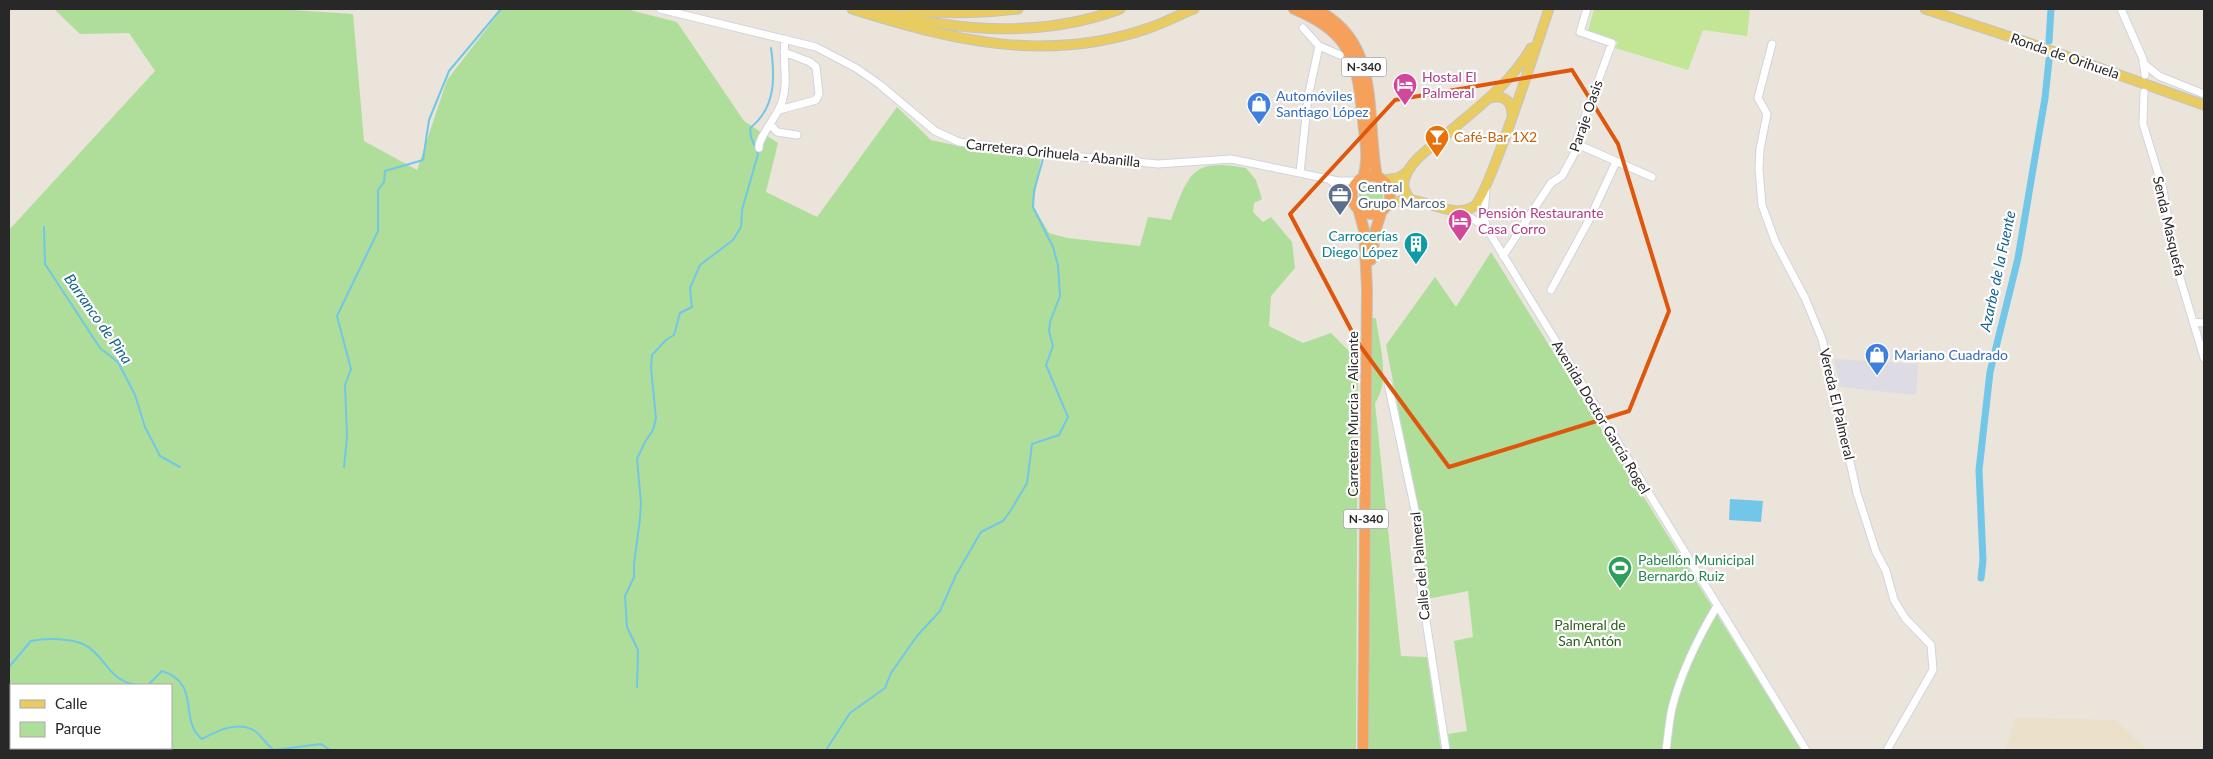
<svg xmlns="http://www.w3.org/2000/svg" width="2213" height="759" font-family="Lato,sans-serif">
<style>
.industrial{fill:#dddbe3}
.education{fill:#ebe1cb}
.green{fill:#afde9a;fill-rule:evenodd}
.pitch{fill:#c2e596}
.water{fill:#72c6e8}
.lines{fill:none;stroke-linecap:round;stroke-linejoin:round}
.stream{stroke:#72c6e8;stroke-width:2}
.canal{stroke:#72c6e8;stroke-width:7}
.minor-casing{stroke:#d0d3e1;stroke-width:9}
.major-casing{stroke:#c3c3c3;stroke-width:11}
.highway-casing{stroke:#c3c3c3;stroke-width:12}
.minor{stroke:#fff;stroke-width:7}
.major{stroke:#e9cc61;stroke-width:9}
.highway{stroke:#f5a15b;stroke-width:10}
.marked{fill:none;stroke:#de570d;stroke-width:4;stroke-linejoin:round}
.labels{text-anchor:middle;stroke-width:4.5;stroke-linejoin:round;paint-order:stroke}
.shield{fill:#fff;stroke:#686868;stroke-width:1}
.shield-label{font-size:12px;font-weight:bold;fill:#282828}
.street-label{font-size:14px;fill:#282828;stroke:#fff}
.hotel-label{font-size:14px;fill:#b23c85;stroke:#fff;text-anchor:start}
.shop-label{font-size:14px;fill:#366cbe;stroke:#fff;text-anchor:start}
.food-label{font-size:14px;fill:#c56008;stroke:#fff;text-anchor:start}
.service-label{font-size:14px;fill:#4e5e75;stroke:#fff;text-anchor:start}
.culture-label{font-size:14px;fill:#0d838f;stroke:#fff;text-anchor:end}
.leisure-label{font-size:14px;fill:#27864d;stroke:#fff;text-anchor:start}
.park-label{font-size:14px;fill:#2a611d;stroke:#fff}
.water-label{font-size:15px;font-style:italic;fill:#146391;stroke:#fff}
</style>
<rect width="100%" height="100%" fill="#eae4db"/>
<!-- industrial -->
<path class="industrial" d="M1834,359L1918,364L1916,395L1840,387Z"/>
<!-- education -->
<path class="education" d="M2015,717L2116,720L2147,750H2006Z"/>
<!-- green -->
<path class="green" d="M54,9H277L353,14L364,141L417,170L447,80L502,9H626L677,22L744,121L778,143L766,192L817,217L897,107L931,140L1001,155L1041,158L1033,206L1049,233L1067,238L1140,246L1148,217L1171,220C1189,173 1192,158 1246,168L1256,180L1262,199L1254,203L1253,212L1263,222L1271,217L1292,242L1295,268L1271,296L1269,326L1303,343L1331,333L1358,360L1356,750H9V230L155,71L129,33L80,34ZM11,685H171V748H11Z
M1359 195a12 12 0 1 1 24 0a12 12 0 1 1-24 0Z
M1491,252L1794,738L1803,750H1450L1448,734L1467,731L1454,641L1473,637L1468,591L1427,599L1423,573L1422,532L1386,345L1435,277L1456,307Z
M1371,318H1376C1379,344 1391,380 1375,403L1401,656L1427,657L1441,750H1368Z"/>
<!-- pitch -->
<path class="pitch" d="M1594,9H1750L1747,36L1703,30L1688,70L1615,48L1618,42L1588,31Z"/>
<!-- water -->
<path class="water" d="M1730,499L1763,501L1761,522L1729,520Z"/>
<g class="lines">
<!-- stream -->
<path class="stream" d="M44,227L45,264L100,348L118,362L135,395L145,427L160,456L180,467
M344,467L347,437L345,385L351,369L337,316L378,231V190L384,182L385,171L423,160L429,120L449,71L501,9
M9,667L31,641C46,638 71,638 85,645C106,656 109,683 139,685
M148,685L162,671C202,684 178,720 202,739C217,731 238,720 255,731C262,736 266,745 274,750
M637,687L638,650L627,627L625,596L634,577V564L640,519L641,503L637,459L645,442L653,430L656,418L651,368L652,355L666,340L674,335L680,313L692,307L690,288L700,265L733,240L741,227L742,210L758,154L751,137L750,128C776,108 775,77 771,48
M274,750L321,744L330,750
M826,750L850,713L885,688L891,673L917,636L940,611L956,575L981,532L1003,521L1011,510L1027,483L1032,444L1059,435L1068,417L1046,365L1053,346L1049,331L1050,322L1060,296L1058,265L1053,247L1033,207L1034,191L1043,159"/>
<!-- canal -->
<path class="canal" d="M2049,41L2051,9
M1981,578L1983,560L1979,470L1990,372L2018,258L2045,98L2049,60"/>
<defs>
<path id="minor" d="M660,9L816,47L856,68L879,84L935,131L959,142L1061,155L1158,164L1231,159L1338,181H1358
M2121,9L2143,59L2145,75
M1303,28L1319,46L1340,55
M1772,44L1758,98L1767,114L1760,149L1759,169L1762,205L1775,241L1805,298L1822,339L1857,493L1876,552L1886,571L1894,600L1905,618L1931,645L1933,670L1887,750
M2143,63L2159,76L2204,94
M2144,92L2143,124L2163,189L2173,250L2180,278L2204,358
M779,110L816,100L819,94L816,67L810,62L784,52
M771,125L777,132L797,135
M1579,145L1652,177
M759,148C758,137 778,116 782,102C789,82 782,60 785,39
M1300,173L1308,97L1319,46
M1331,181L1342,189L1353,201
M1459,211L1486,227L1806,750
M1486,227L1484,215L1486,188
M1503,256L1551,183L1562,176L1579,145L1577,139L1612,43L1580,32L1587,9
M1551,290L1589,220L1616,162
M2193,322L2204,323
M1388,383L1419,529L1421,588L1446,750
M1666,750C1668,736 1669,722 1672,708C1681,672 1698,638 1717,606"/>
<path id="major" d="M852,9C951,40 1046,64 1149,28C1164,23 1179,15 1194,9
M874,9C955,32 1039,39 1120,9
M908,9C946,15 981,13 1018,9
M1925,9L2023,41L2204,105
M1490,98C1502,95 1511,99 1512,113
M1384,180L1398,178L1407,172
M1411,200C1404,192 1401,184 1407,173C1415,157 1435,144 1448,133C1478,107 1511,83 1531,48
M1388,205C1395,202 1402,200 1410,200C1429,201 1454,218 1473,207C1488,199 1539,37 1549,9"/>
<path id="highway" d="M1294,9C1353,34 1357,61 1363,121C1365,140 1369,159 1363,178
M1315,9C1383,42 1365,115 1377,177
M1352 195a19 19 0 1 1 38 0a19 19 0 1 1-38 0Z
M1358,208L1364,230L1367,288L1363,750
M1371,260L1376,229L1382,210"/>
</defs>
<!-- minor casing -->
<use href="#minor" class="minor-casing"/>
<!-- major casing -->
<use href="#major" class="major-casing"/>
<!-- highway casing -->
<use href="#highway" class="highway-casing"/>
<!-- minor -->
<use href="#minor" class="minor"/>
<!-- major -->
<use href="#major" class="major"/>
<!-- highway -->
<use href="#highway" class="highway"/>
</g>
<!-- marked area -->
<path class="marked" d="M1572,70L1618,144L1669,311L1629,411L1449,467L1358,343L1290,214L1395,100Z"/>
<!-- icons -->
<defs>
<symbol id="hotel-pin" viewBox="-11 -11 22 30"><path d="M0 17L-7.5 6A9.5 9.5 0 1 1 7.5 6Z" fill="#d1479c" stroke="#fff"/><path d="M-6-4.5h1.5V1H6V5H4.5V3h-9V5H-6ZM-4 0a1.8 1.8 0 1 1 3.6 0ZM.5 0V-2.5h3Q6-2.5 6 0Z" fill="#fff"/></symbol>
<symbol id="shop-pin" viewBox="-11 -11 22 30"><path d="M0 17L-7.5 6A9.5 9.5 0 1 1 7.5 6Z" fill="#3f7fe0" stroke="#fff"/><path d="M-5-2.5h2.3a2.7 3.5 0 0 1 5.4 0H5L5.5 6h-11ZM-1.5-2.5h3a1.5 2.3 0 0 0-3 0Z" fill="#fff"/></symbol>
<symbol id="bar-pin" viewBox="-11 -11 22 30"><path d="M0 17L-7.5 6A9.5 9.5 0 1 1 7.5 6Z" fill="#e8710a" stroke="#fff"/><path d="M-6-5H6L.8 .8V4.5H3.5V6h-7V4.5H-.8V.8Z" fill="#fff"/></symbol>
<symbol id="office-pin" viewBox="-11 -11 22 30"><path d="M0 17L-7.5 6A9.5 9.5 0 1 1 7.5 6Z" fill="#5c6f8a" stroke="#fff"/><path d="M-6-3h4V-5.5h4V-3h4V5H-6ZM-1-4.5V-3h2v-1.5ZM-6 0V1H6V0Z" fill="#fff"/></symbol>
<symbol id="building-pin" viewBox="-11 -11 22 30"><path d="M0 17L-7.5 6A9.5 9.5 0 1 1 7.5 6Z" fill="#0f9aa8" stroke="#fff"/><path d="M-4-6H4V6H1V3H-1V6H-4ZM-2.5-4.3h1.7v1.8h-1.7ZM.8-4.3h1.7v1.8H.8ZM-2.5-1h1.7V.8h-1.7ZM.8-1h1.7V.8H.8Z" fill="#fff"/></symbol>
<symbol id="stadium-pin" viewBox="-11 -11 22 30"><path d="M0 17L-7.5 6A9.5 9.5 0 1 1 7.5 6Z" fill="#2e9e5b" stroke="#fff"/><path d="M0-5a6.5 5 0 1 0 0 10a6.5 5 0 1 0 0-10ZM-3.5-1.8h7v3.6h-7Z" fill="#fff"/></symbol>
</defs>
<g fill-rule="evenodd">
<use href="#hotel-pin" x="1391" y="71" width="28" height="38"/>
<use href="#shop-pin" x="1245" y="90" width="28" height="38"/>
<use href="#bar-pin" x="1423" y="123" width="28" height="38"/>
<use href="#office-pin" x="1326" y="181" width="28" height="38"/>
<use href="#hotel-pin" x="1446" y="207" width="28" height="38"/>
<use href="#building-pin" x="1402" y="230" width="28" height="38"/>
<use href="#shop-pin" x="1863" y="341" width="28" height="38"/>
<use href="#stadium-pin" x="1606" y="554" width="28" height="38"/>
</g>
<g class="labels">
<!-- shield labels -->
<g class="shield">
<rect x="1341.5" y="57.5" width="45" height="19" rx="4"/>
<rect x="1343.5" y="509.5" width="45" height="19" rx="4"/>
</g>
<g class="shield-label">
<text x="1364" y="71">N-340</text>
<text x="1366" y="523">N-340</text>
</g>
<!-- street labels -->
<g class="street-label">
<text transform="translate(2065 56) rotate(19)" y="5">Ronda de Orihuela</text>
<text transform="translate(1586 116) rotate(-71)" y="5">Paraje Oasis</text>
<text transform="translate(1053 153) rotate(6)" y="5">Carretera Orihuela - Abanilla</text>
<text transform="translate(2169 226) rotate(77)" y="5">Senda Masquefa</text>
<text transform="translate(1837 404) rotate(77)" y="5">Vereda El Palmeral</text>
<text transform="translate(1353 414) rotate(-90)" y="5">Carretera Murcia - Alicante</text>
<text transform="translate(1601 417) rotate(59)" y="5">Avenida Doctor García Rogel</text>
<text transform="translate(1420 566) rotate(-95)" y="5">Calle del Palmeral</text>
</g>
<!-- hotel labels -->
<g class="hotel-label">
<text x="1422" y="82">Hostal El<tspan x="1422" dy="16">Palmeral</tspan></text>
<text x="1478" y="218">Pensión Restaurante<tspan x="1478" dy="16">Casa Corro</tspan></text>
</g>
<!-- shop labels -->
<g class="shop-label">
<text x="1276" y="101">Automóviles<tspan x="1276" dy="16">Santiago López</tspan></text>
<text x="1894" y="360">Mariano Cuadrado</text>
</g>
<!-- food labels -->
<g class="food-label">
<text x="1454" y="142">Café-Bar 1X2</text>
</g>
<!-- service labels -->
<g class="service-label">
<text x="1358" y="192">Central<tspan x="1358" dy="16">Grupo Marcos</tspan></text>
</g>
<!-- culture labels -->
<g class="culture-label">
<text x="1398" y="241">Carrocerías<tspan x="1398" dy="16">Diego López</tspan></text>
</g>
<!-- leisure labels -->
<g class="leisure-label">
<text x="1638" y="565">Pabellón Municipal<tspan x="1638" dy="16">Bernardo Ruiz</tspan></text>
</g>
<!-- park labels -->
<g class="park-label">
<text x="1590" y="630">Palmeral de<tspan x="1590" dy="16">San Antón</tspan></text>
</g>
<!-- water labels -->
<g class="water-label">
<text transform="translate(1998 271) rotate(-78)" y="5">Azarbe de la Fuente</text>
<text transform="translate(98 319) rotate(55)" y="5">Barranco de Pina</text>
</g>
</g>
<!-- border -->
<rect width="2213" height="759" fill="none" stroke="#282828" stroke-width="20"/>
<!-- legend -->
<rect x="10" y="684" width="162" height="65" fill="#ffffff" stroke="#a9a9a9"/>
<rect x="20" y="700" width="25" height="8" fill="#e9cc61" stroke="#a9a9a9"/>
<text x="55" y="709" font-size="15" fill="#282828">Calle</text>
<rect x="20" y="722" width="25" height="15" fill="#afde9a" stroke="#a9a9a9"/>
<text x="55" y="734" font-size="15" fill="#282828">Parque</text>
</svg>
